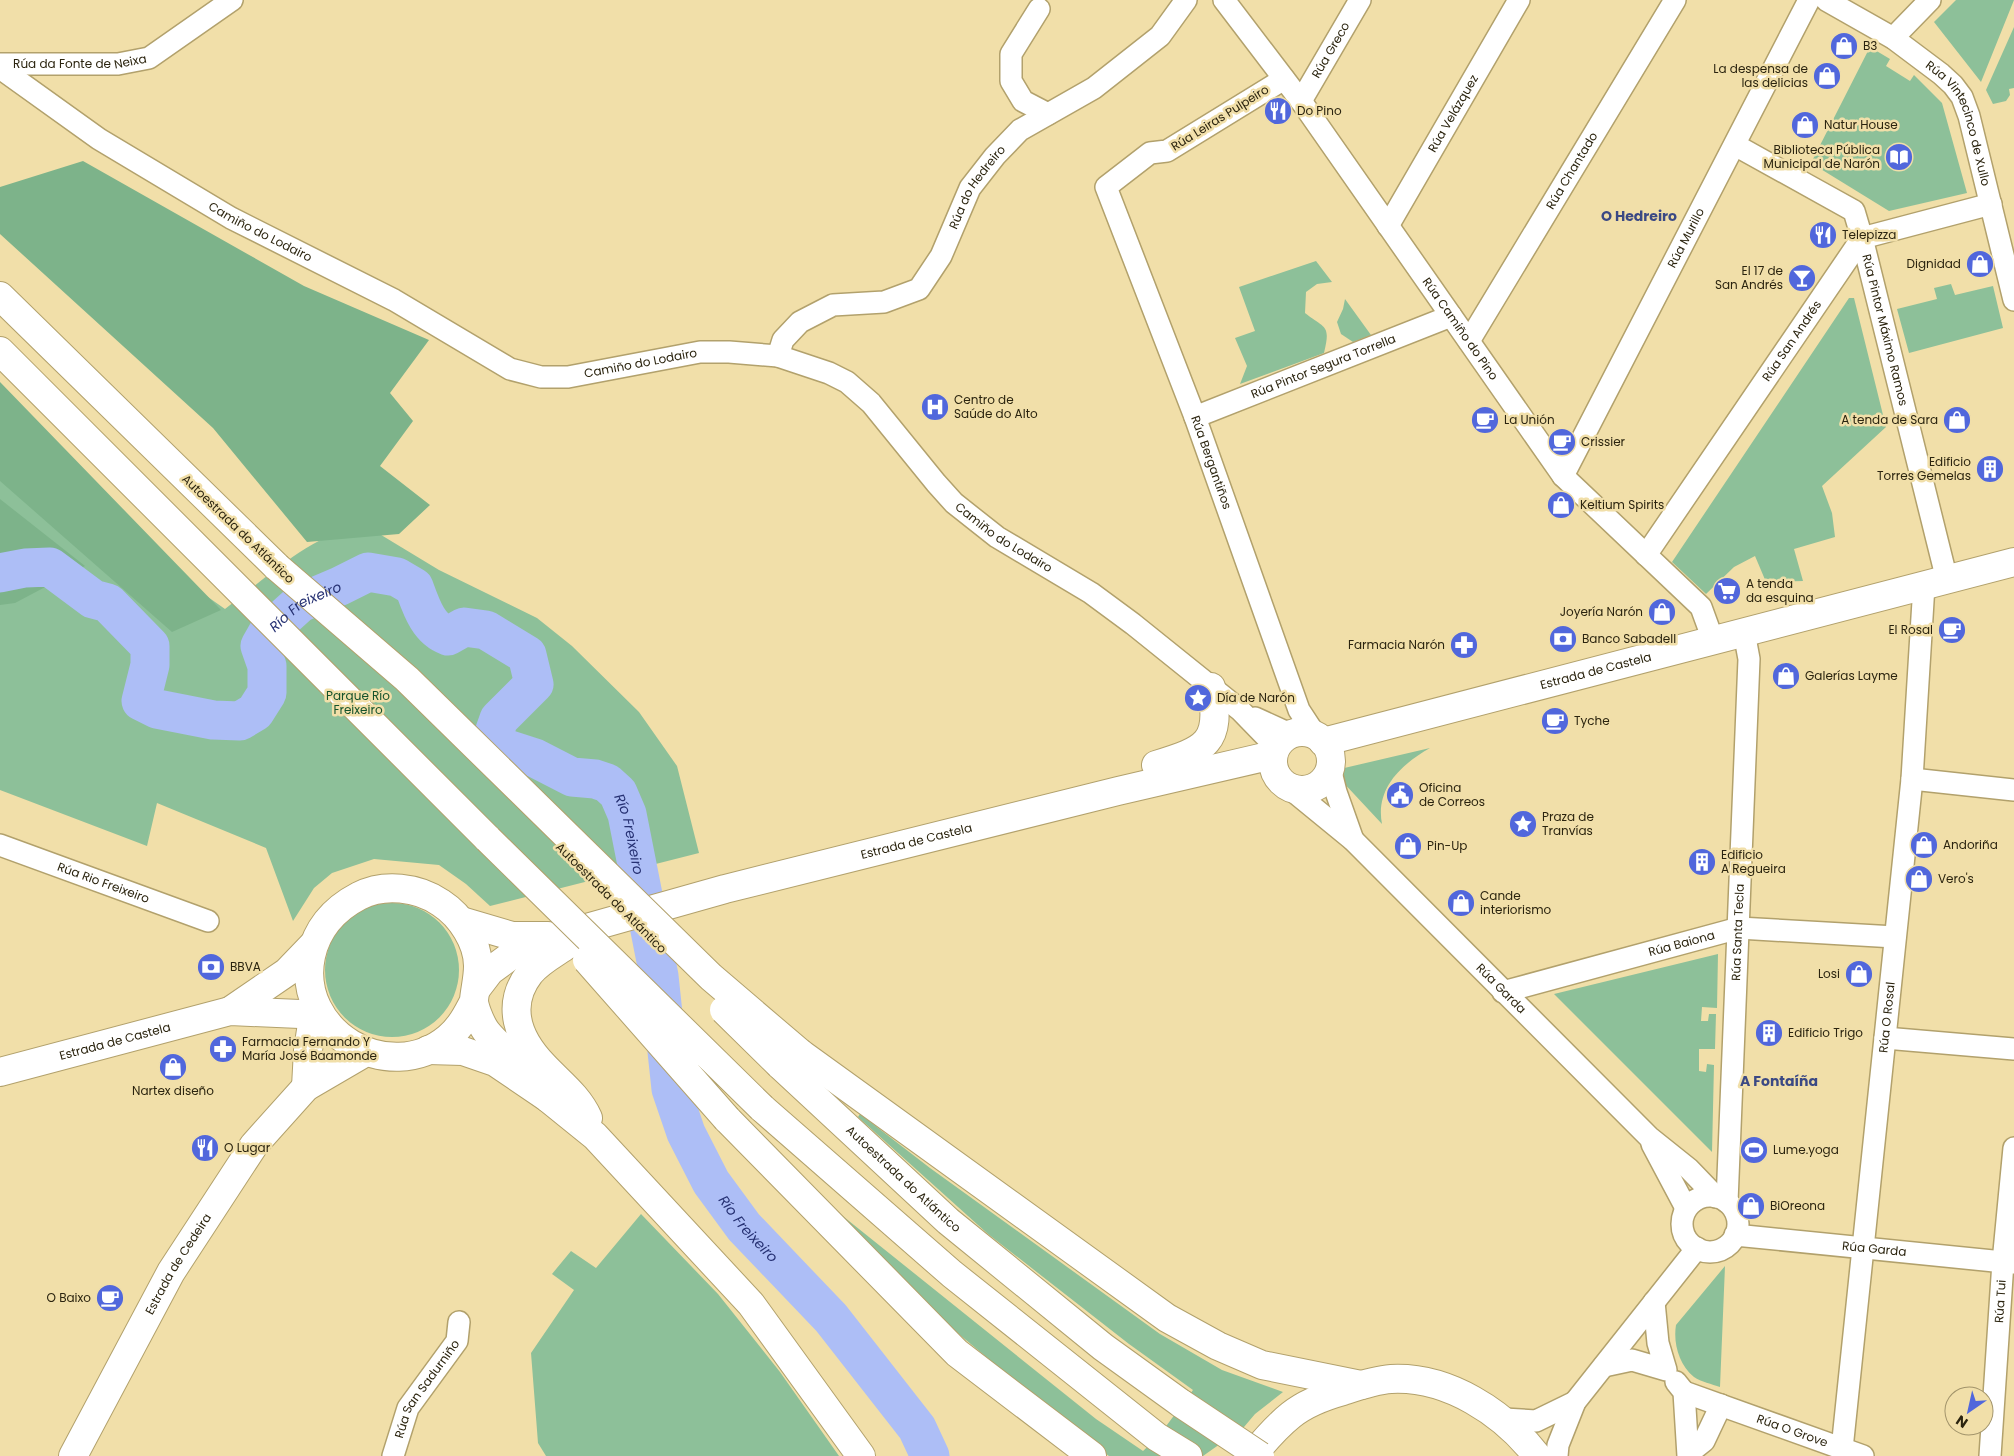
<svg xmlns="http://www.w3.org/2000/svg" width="2014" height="1456" font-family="Poppins,sans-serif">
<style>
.green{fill:#8dc099}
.forest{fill:#7db38a}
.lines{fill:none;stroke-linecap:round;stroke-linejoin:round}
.river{stroke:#adbef6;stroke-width:39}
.minor-casing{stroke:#b2a16c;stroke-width:24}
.primary-casing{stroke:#b2a16c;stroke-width:30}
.trunk-casing{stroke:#b2a16c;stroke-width:30}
.motorway-casing{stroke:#b2a16c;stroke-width:30}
.minor{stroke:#fff;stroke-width:21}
.primary{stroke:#fff;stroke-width:28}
.trunk{stroke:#fff;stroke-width:28}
.motorway{stroke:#fff;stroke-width:28}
.motorway-bridge-casing{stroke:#b2a16c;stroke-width:30;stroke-linecap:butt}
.motorway-bridge{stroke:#fff;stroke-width:28}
.labels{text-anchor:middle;stroke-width:5;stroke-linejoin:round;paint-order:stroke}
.poi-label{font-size:12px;fill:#2b240f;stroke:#f1dfa9;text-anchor:start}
.street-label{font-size:12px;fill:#2b240f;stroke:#f1dfa9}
.park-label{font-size:12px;fill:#15522b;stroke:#f1dfa9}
.neighbourhood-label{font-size:14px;font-weight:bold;fill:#3b4984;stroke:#f1dfa9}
.water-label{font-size:14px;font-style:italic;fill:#263173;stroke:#f1dfa9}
</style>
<rect width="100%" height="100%" fill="#f1dfa9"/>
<!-- green -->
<path class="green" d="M1956,0H2014L1981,82L1934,22Z
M2014,27V88L2009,89L2010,95L2006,101L1993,104L1986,90Z
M1870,47L1890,59L1886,66L1910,81L1914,75L1942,103L1967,193L1889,211L1811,163Z
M1316,261L1332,282L1317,284L1306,292L1305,313C1325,329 1331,324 1324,353L1240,384L1247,366L1235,338L1255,331L1239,287Z
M1951,284L1955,295L1993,286L2003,328L1909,353L1897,309L1937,299L1934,288Z
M1849,298H1854L1886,427L1822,486L1832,513L1835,537L1794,549L1803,581L1766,582L1755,556L1734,567L1706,594L1672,562Z
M1345,299L1371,335L1353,342L1341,334L1337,322L1343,309Z
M0,397L178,576L225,609C267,577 311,535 363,524L439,570L537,618L572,646L639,712L677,766L699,853L490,906L466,884L439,865L374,859L332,873L314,888L293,921L266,848L157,803L147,846L0,790Z
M1430,748C1402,764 1375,788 1382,824L1340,779V769Z
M325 970a67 67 0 1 1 134 0a67 67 0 1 1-134 0Z
M1718,954L1717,1008L1702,1007L1701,1021H1708L1709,1014H1716L1715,1049H1699V1071L1706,1072L1707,1064L1714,1065L1712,1152L1554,994Z
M860,1114L930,1168L1160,1334L1222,1370L1283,1392L1255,1414L1244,1427L1203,1456H1109L1081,1436L954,1330L839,1213L1096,1419L1143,1451L1158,1437L1193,1390L1129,1344L988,1234L858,1117Z
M641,1214L718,1294L780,1372L839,1456H546L538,1443L531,1353L574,1290L552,1274L571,1251L596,1268Z
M1725,1266L1720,1387C1712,1384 1701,1382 1694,1377C1679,1365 1673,1343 1676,1325Z"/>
<!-- forest -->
<path class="forest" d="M83,161L304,286L429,340L390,393L413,421L380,466L430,505L399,534L307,542L213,428L0,234V187Z
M0,382L221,610L172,632L0,481Z
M0,499L85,566L15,603L0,605Z"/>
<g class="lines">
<!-- river -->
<path class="river" id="s1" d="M0,573L25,568L50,567L93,599L108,603L150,646V665L141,701L157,709L213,720L240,721L255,712L267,693V666L260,646L268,632L300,603L340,586L368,572L397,577L414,587C421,606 428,629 448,636L464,627L486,630L527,655L534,684L499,719L493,736L504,748L535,758L572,777L595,779L607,783L618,793L627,814L659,976L671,1089L686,1133L711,1182L744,1227L831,1318L917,1428L930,1456"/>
<defs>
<g id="minor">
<path id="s2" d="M1224,0L1301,101L1563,476L1701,607L1713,640"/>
<path id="s3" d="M1826,0L1893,38L1941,74L1953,85L1962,97L1969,116L2014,300"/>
<path d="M1039,9L1011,54V81L1023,101L1048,114"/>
<path d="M1893,38L1930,0"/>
<path id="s4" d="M0,64H118L149,58L232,0"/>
<path id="s5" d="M0,68L99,139L231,218L394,300L510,369L541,377H568L700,352H729L778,356L829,373L847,382L871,403L936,483L954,503L997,537L1091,593L1133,624L1240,710L1276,747"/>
<path id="s6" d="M1284,79L1167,151L1150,153L1106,187L1195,417L1299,710L1316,736"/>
<path id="s7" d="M1301,101L1360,0"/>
<path id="s8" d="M1735,145L1854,211L1862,238L1947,580"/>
<path id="s9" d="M1388,226L1519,0"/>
<path id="s10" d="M1469,341L1675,0"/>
<path id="s11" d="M778,356L783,340L800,322L833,305L884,302L919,289L941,256L970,188L995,156L1020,130L1094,88L1160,36L1186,0"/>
<path id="s12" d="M1195,417L1451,316"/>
<path id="s13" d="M1563,476L1809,0"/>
<path id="s14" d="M1646,555L1862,238L1991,204"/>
<path d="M1255,718L1290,734"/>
<path d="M1330,768L1336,792L1353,840"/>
<path d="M1912,779L2014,790"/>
<path id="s15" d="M1287,786L1353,840L1649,1137L1689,1169L1716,1197"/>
<path id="s16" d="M0,845L208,921"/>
<path id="s17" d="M1503,992L1739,928L1895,937"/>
<path d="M1885,1038L2014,1049"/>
<path d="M1652,1144L1686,1208"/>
<circle cx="1710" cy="1224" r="28"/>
<path id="s18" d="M1727,1202L1749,659L1744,632"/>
<path id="s19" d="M1735,1235L2014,1263"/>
<path d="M1604,1366L1632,1360L1666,1370L1658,1343L1654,1302"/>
<path d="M1676,1382L1684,1392L1688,1456"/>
<path id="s20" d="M1684,1392L1863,1456"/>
<path d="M1504,1419L1536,1421L1575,1402"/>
<path id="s21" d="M1842,1449L1912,779L1924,585"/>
<path d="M1689,1453L1704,1441L1721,1405"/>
<path id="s22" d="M393,1456L408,1408L457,1341L459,1322"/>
<path d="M1557,1456L1558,1445L1575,1402L1697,1248"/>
<path id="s23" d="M1990,1456L2003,1262L2014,1148"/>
</g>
<g id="primary">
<circle cx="1302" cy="761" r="29"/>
<path id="s24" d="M1323,742L2014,562"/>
<path d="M1156,765C1205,750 1223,743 1211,687"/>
<path d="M461,921L512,936H548"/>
<path d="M567,945C554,954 540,961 530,973C505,1005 518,1039 544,1066C560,1083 578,1096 588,1118"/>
<path id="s25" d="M477,988L490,971L509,957L562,935L725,889L1118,791L1273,755"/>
<path d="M474,1001C467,1015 460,1028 448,1038C388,1088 295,1031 311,956C317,928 334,909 359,896C384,883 418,887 441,903C461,916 478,942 478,966C478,978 475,989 474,1000C474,1007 480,1021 484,1028C488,1035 496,1042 502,1048C517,1064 533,1081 548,1098"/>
<path d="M230,1011L287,972L313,945"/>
<path d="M428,1050L463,1051L495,1062L548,1098L595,1136L751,1304L861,1456"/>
<path id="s26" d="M0,1072L230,1011L300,1014L328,1026"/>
<path d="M306,1087L308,1050L315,1004"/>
<path id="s27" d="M73,1456L171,1272L254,1145L306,1087L366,1052"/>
</g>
<path id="trunk" d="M1252,1456C1264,1441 1276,1427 1291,1415C1306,1403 1325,1396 1343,1391C1358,1386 1375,1380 1391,1379C1448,1376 1504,1413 1537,1456"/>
<g id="motorway">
<path d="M0,296L277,567"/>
<path d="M0,351L488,839"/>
<path d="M800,1053L1167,1318L1218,1346L1262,1365L1361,1385"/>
<path id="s28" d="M780,1065L948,1221L1103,1347L1182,1404"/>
<path d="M762,1108L952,1274L1157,1437L1188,1456"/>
<path d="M727,1119L957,1353L1092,1456"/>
</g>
</defs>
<!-- minor casing -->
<use href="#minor" class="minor-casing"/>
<!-- primary casing -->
<use href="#primary" class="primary-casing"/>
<!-- trunk casing -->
<use href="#trunk" class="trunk-casing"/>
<!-- motorway casing -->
<use href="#motorway" class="motorway-casing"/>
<!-- minor -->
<use href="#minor" class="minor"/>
<!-- primary -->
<use href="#primary" class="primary"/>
<!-- trunk -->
<use href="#trunk" class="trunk"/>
<!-- motorway -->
<use href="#motorway" class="motorway"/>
<defs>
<path id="motorway-bridge" d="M277,567L407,679L711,977L800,1053
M488,839L762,1108
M587,960L727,1119
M724,1010L780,1065
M1182,1404L1260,1456"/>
</defs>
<!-- motorway-bridge casing -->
<use href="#motorway-bridge" class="motorway-bridge-casing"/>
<!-- motorway-bridge -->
<use href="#motorway-bridge" class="motorway-bridge"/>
</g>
<!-- icons -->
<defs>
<symbol id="shop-disc" viewBox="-11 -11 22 22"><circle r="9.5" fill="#5167dc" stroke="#f1dfa9"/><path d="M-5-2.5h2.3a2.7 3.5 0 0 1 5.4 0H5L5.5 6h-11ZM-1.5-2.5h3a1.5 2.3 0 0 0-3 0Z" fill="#fff"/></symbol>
<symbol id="restaurant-disc" viewBox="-11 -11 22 22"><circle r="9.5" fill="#5167dc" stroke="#f1dfa9"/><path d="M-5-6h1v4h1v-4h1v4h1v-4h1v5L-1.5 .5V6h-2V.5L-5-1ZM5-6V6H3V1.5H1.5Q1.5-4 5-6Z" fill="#fff"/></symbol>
<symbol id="library-disc" viewBox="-11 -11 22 22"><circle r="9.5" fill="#5167dc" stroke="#f1dfa9"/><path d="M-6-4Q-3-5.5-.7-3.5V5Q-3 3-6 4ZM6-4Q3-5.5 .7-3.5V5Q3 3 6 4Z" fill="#fff"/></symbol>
<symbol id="bar-disc" viewBox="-11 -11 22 22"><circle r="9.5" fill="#5167dc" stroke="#f1dfa9"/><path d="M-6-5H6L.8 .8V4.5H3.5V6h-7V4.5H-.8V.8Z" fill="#fff"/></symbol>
<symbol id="hospital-disc" viewBox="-11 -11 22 22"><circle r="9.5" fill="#5167dc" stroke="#f1dfa9"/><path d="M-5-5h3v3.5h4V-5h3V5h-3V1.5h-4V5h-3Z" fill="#fff"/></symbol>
<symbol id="cafe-disc" viewBox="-11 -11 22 22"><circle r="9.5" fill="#5167dc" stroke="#f1dfa9"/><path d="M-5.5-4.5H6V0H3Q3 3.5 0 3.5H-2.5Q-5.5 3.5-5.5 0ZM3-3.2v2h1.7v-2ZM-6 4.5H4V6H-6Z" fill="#fff"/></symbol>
<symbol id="building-disc" viewBox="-11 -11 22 22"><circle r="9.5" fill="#5167dc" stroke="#f1dfa9"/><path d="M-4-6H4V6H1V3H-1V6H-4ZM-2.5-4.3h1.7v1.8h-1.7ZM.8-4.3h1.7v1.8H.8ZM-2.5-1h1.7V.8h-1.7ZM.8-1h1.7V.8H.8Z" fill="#fff"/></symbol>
<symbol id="supermarket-disc" viewBox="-11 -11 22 22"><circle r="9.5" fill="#5167dc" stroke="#f1dfa9"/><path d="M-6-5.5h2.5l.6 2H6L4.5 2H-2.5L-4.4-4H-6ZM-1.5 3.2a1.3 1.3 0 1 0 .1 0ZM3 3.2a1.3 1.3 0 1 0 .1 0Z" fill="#fff"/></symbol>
<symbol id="bank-disc" viewBox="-11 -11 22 22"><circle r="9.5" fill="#5167dc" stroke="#f1dfa9"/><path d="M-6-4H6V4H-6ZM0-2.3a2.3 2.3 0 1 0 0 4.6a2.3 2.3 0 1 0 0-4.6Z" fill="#fff"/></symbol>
<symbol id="pharmacy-disc" viewBox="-11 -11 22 22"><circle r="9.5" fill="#5167dc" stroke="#f1dfa9"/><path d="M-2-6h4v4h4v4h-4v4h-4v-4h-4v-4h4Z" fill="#fff"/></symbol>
<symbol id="sight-disc" viewBox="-11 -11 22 22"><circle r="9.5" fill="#5167dc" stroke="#f1dfa9"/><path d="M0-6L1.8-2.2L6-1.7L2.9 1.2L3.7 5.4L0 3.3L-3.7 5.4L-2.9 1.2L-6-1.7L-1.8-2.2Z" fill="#fff"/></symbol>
<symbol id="civic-disc" viewBox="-11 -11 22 22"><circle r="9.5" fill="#5167dc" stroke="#f1dfa9"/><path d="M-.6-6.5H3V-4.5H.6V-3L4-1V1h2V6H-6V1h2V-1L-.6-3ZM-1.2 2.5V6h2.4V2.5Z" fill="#fff"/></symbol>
<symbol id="stadium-disc" viewBox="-11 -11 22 22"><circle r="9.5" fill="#5167dc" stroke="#f1dfa9"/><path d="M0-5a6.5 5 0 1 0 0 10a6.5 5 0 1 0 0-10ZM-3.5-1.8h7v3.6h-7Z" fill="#fff"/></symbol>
</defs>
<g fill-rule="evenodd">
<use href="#shop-disc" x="1828" y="30" width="32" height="32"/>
<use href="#shop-disc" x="1811" y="60" width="32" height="32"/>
<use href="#restaurant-disc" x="1262" y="95" width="32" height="32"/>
<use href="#shop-disc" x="1789" y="109" width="32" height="32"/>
<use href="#library-disc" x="1883" y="141" width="32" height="32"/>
<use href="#restaurant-disc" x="1807" y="219" width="32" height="32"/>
<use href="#shop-disc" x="1964" y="248" width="32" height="32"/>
<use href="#bar-disc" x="1786" y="262" width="32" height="32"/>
<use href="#hospital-disc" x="919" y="391" width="32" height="32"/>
<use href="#cafe-disc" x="1469" y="404" width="32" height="32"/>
<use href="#shop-disc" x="1941" y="404" width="32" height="32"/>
<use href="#cafe-disc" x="1546" y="426" width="32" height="32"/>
<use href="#building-disc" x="1974" y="453" width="32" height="32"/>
<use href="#shop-disc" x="1545" y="489" width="32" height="32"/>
<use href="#supermarket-disc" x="1711" y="575" width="32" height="32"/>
<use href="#shop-disc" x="1646" y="596" width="32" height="32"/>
<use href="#cafe-disc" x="1936" y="614" width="32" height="32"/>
<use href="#bank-disc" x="1547" y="623" width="32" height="32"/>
<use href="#pharmacy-disc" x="1448" y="629" width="32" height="32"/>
<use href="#shop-disc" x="1770" y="660" width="32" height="32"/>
<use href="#sight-disc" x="1182" y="682" width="32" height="32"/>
<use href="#cafe-disc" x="1539" y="705" width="32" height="32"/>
<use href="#civic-disc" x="1384" y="779" width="32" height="32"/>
<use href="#sight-disc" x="1507" y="808" width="32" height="32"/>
<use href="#shop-disc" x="1908" y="829" width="32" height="32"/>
<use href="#shop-disc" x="1392" y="830" width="32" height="32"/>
<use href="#building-disc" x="1686" y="846" width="32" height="32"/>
<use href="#shop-disc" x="1903" y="863" width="32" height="32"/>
<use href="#shop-disc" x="1445" y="887" width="32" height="32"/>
<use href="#bank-disc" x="195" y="951" width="32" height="32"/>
<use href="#shop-disc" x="1843" y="958" width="32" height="32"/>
<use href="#building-disc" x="1753" y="1017" width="32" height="32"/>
<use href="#pharmacy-disc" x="207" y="1033" width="32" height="32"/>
<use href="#shop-disc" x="157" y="1051" width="32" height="32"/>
<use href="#restaurant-disc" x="189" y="1132" width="32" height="32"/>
<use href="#stadium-disc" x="1738" y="1134" width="32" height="32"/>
<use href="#shop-disc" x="1735" y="1190" width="32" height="32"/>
<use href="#cafe-disc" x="94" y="1282" width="32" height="32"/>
</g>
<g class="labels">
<!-- poi labels -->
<g class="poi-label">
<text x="1863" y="50">B3</text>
<text x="1808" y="73" text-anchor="end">La despensa de<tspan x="1808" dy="14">las delicias</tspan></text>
<text x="1297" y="115">Do Pino</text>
<text x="1824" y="129">Natur House</text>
<text x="1880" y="154" text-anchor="end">Biblioteca Pública<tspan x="1880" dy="14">Municipal de Narón</tspan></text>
<text x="1842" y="239">Telepizza</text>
<text x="1961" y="268" text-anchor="end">Dignidad</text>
<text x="1783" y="275" text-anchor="end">El 17 de<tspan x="1783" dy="14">San Andrés</tspan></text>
<text x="954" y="404">Centro de<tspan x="954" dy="14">Saúde do Alto</tspan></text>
<text x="1504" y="424">La Unión</text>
<text x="1938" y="424" text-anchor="end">A tenda de Sara</text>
<text x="1581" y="446">Crissier</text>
<text x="1971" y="466" text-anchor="end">Edificio<tspan x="1971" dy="14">Torres Gemelas</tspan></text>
<text x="1580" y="509">Keltium Spirits</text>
<text x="1746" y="588">A tenda<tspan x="1746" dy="14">da esquina</tspan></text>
<text x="1643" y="616" text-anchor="end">Joyería Narón</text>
<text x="1933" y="634" text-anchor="end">El Rosal</text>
<text x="1582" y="643">Banco Sabadell</text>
<text x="1445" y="649" text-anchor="end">Farmacia Narón</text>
<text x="1805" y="680">Galerías Layme</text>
<text x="1217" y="702">Día de Narón</text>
<text x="1574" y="725">Tyche</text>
<text x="1419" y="792">Oficina<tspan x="1419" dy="14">de Correos</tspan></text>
<text x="1542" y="821">Praza de<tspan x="1542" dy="14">Tranvías</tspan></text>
<text x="1943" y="849">Andoriña</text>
<text x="1427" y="850">Pin-Up</text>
<text x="1721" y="859">Edificio<tspan x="1721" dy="14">A Regueira</tspan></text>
<text x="1938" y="883">Vero's</text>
<text x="1480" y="900">Cande<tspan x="1480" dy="14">interiorismo</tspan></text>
<text x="230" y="971">BBVA</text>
<text x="1840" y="978" text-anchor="end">Losi</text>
<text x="1788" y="1037">Edificio Trigo</text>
<text x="242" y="1046">Farmacia Fernando Y<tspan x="242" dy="14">María José Baamonde</tspan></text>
<text x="173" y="1095" text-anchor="middle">Nartex diseño</text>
<text x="224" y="1152">O Lugar</text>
<text x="1773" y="1154">Lume.yoga</text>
<text x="1770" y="1210">BiOreona</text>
<text x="91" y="1302" text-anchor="end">O Baixo</text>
</g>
<!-- street labels -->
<g class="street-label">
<text dy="4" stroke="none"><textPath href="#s7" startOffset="59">Rúa Greco</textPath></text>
<text dy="4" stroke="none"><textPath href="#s4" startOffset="80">Rúa da Fonte de Neixa</textPath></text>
<text dy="4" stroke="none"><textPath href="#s9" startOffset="130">Rúa Velázquez</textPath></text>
<text transform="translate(1220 118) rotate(-32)" y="4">Rúa Leiras Pulpeiro</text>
<text dy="4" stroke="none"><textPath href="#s3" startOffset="190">Rúa Vintecinco de Xullo</textPath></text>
<text dy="4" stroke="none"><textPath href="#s10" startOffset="199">Rúa Chantado</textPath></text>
<text dy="4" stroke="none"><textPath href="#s11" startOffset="285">Rúa do Hedreiro</textPath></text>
<text dy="4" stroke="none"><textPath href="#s5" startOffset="308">Camiño do Lodairo</textPath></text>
<text dy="4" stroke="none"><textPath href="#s13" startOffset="268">Rúa Murillo</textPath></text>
<text dy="4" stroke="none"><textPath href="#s2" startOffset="405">Rúa Camiño do Pino</textPath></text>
<text dy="4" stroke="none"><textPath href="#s8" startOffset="259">Rúa Pintor Máximo Ramos</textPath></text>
<text dy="4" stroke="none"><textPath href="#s14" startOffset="259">Rúa San Andrés</textPath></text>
<text dy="4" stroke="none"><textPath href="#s5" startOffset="726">Camiño do Lodairo</textPath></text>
<text dy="4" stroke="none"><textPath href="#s12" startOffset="138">Rúa Pintor Segura Torrella</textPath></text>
<text dy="4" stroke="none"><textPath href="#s6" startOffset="505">Rúa Bergantiños</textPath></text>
<text transform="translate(238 529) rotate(44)" y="4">Autoestrada do Atlántico</text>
<text dy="4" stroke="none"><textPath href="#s5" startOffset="1161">Camiño do Lodairo</textPath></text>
<text dy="4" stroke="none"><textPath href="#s24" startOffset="282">Estrada de Castela</textPath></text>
<text dy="4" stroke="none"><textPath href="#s25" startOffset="469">Estrada de Castela</textPath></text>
<text dy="4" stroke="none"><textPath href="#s16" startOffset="110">Rúa Rio Freixeiro</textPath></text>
<text transform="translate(611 898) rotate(45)" y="4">Autoestrada do Atlántico</text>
<text dy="4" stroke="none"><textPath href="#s18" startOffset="270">Rúa Santa Tecla</textPath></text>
<text dy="4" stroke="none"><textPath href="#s17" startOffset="185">Rúa Baiona</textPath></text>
<text dy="4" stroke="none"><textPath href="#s15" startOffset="295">Rúa Garda</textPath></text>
<text dy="4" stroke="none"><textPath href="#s21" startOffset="434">Rúa O Rosal</textPath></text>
<text dy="4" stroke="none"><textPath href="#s26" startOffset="119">Estrada de Castela</textPath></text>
<text dy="4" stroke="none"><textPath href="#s28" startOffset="168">Autoestrada do Atlántico</textPath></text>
<text dy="4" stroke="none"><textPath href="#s19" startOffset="140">Rúa Garda</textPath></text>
<text dy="4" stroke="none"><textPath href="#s27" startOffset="219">Estrada de Cedeira</textPath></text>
<text dy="4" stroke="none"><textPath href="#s23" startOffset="155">Rúa Tui</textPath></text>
<text dy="4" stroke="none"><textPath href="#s22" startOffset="76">Rúa San Sadurniño</textPath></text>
<text dy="4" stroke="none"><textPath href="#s20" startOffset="115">Rúa O Grove</textPath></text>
</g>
<!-- park labels -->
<g class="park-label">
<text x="358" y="700">Parque Río<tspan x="358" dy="14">Freixeiro</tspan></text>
</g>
<!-- neighbourhood labels -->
<g class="neighbourhood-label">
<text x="1639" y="221">O Hedreiro</text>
<text x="1779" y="1086">A Fontaíña</text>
</g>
<!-- water labels -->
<g class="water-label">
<text dy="5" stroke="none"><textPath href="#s1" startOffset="488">Río Freixeiro</textPath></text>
<text dy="5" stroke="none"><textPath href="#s1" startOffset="1041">Río Freixeiro</textPath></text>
<text dy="5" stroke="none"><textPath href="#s1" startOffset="1461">Río Freixeiro</textPath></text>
</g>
</g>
<!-- north arrow -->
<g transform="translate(1969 1411) rotate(214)"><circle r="24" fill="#f1dfa9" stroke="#a2946b"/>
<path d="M0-4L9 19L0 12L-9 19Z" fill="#5167dc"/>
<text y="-8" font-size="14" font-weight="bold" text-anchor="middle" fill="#2b240f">N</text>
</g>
</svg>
